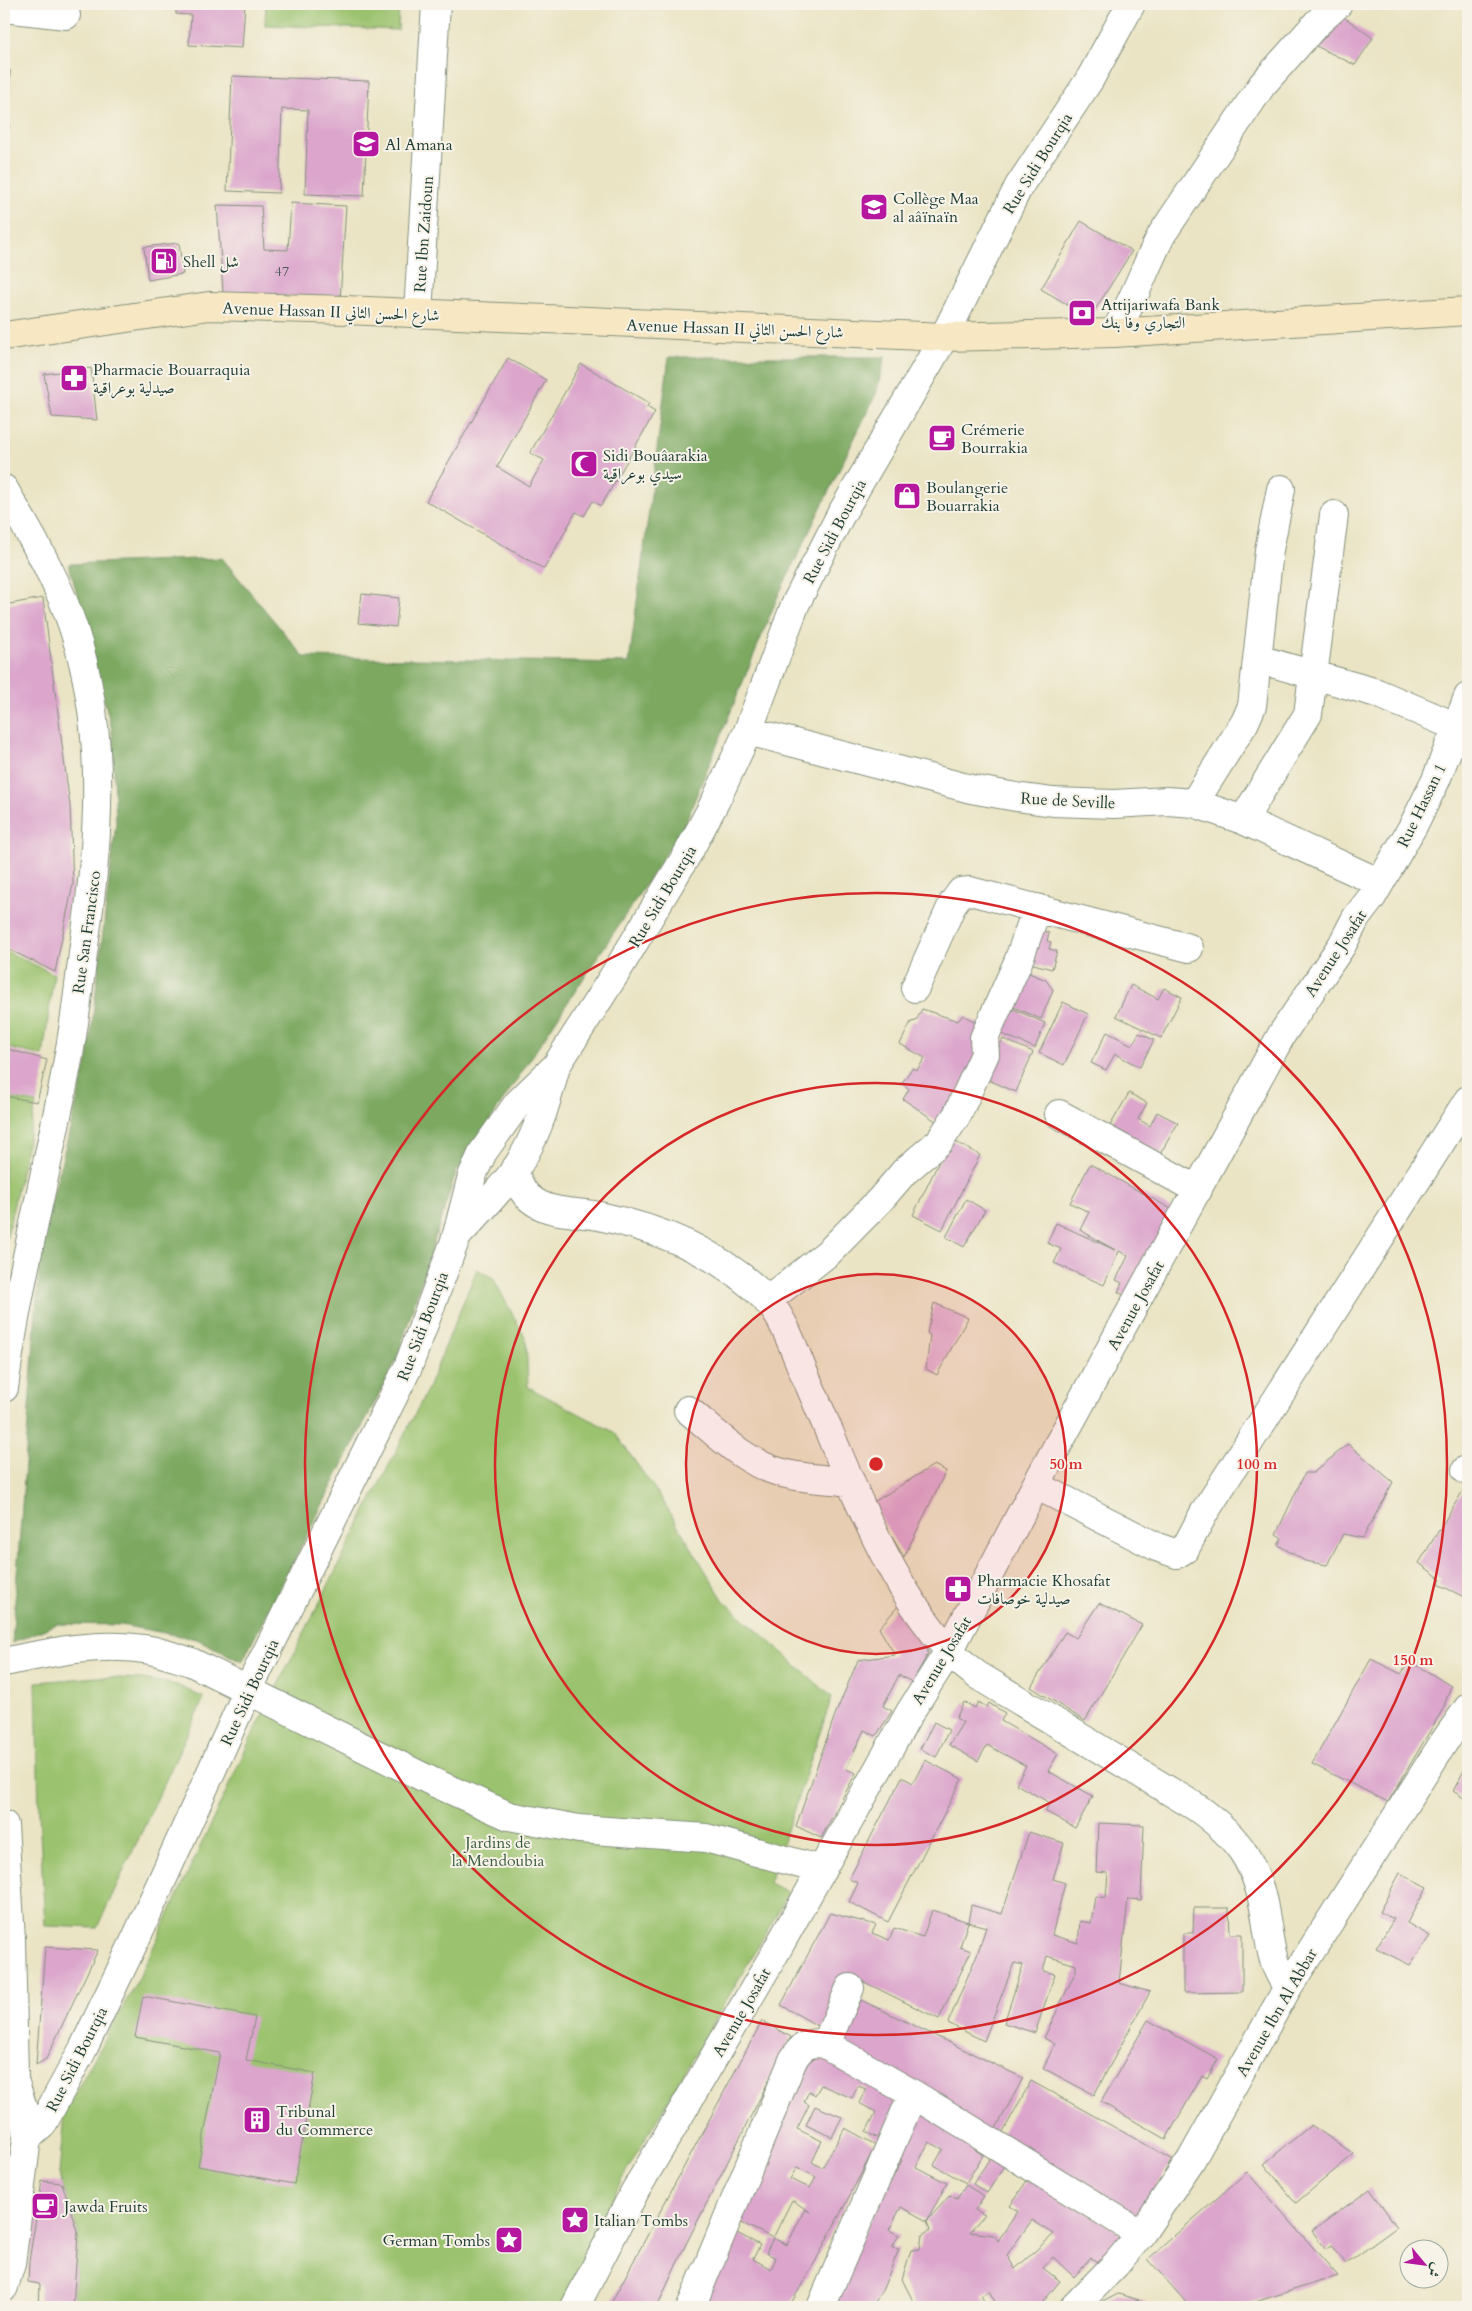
<svg xmlns="http://www.w3.org/2000/svg" width="1472" height="2311" font-family="Cardo,Amiri,serif">
<style>
.green{fill:#9bc26e;stroke:#5d8051}
.forest{fill:#7ca861;stroke:#4e724a}
.building{fill:#dba5cc;fill-rule:evenodd}
.lines{fill:none;stroke-linecap:round;stroke-linejoin:round}
.street-casing{stroke:#84907c;stroke-width:30}
.secondary-casing{stroke:#84907c;stroke-width:30}
.street{stroke:#fff;stroke-width:28}
.secondary{stroke:#f7e8c3;stroke-width:28}
.ring{fill:none;stroke:#d62828;stroke-width:2.5}
.labels{text-anchor:middle;stroke-width:4;stroke-linejoin:round;paint-order:stroke}
.number-label{font-size:14px;fill:#4e575a}
.poi-label{font-size:16px;fill:#1f3d34;stroke:#f7f3e8;text-anchor:start}
.street-label{font-size:16px;fill:#1f3d34;stroke:#f7f3e8}
.park-label{font-size:16px;fill:#3e5e42;stroke:#f7f3e8}
.centre{fill:#d62828;stroke:#f7f3e8;stroke-width:2.5}
.ring-label{font-size:15px;text-anchor:middle;font-weight:bold;fill:#d62828;stroke:#f7f3e8;stroke-width:4;stroke-linejoin:round;paint-order:stroke}
</style>
<rect width="100%" height="100%" fill="#f7f3e8"/>
<filter id="ink" filterUnits="userSpaceOnUse"><feTurbulence type="fractalNoise" baseFrequency=".02" numOctaves="2"/><feDisplacementMap in="SourceGraphic" scale="10" xChannelSelector="R" yChannelSelector="G"/><feConvolveMatrix kernelMatrix="1 2 1 2 8 2 1 2 1" color-interpolation-filters="sRGB"/></filter>
<filter id="wash" filterUnits="userSpaceOnUse"><feTurbulence type="fractalNoise" baseFrequency=".0096" numOctaves="4" result="noise"/><feDisplacementMap in="SourceGraphic" scale="20" xChannelSelector="R" yChannelSelector="G"/><feGaussianBlur stdDeviation="1.12" result="paint"/><feColorMatrix in="noise" values="0 0 0 0 0 0 0 0 0 0 0 0 0 0 0 0 0 1.4 0 .05"/><feComposite in="paint" operator="in"/></filter>
<g filter="url(#wash)">
<rect width="100%" height="100%" fill="#eae4c4"/>
<!-- green -->
<path class="green" d="M266,4H399L398,30L265,25Z
M4,950L54,974L43,1056L4,1047Z
M4,1097L36,1103L4,1250Z
M477,1269L493,1278L526,1339L528,1387L614,1432L661,1498L724,1601L832,1697L769,1883L789,1893L621,2181L562,2307H73L78,2234L59,2174L64,2113L138,1980L249,1742L429,1386Z
M97,1677L142,1679L177,1685L204,1698L97,1928L45,1926L39,1813L36,1682Z"/>
<!-- forest -->
<path class="forest" d="M669,357H885L876,394L778,596L684,826L456,1172L396,1361L242,1662L197,1639L121,1625L57,1624L12,1643L41,1243L88,1058L116,823L112,730L69,564L222,558L304,657L629,663Z"/>
<g id="blocks">
<!-- building -->
<path class="building" d="M176,4H245L242,48L189,45L191,15L176,14Z
M1344,17L1373,38L1355,65L1316,46Z
M4,70H10L9,106L4,105Z
M232,76L369,81L364,196L305,194L308,110L282,109L279,193L227,191Z
M4,108L9,109V130H4Z
M291,203L346,206L340,300L223,292L217,205L261,206L264,249L288,250Z
M1081,221L1132,251L1093,313H1082L1041,289Z
M179,243L183,274L148,280L144,247Z
M508,358L546,380L497,467L529,486L544,460L530,453L581,364L649,403L647,407L655,412L601,506L593,501L584,516L576,512L544,569L426,501Z
M91,368L97,420L52,417L44,374Z
M362,594L399,598L396,627L358,623Z
M43,598L70,806L73,884L55,972L4,947V605Z
M1039,930L1049,933L1047,941L1051,942L1049,949L1057,951L1052,969L1030,963Z
M1017,968L1046,980L1053,990L1041,1019L1011,1006Z
M1131,985L1158,999L1164,988L1182,997L1161,1038L1116,1016Z
M1063,1002L1088,1014L1064,1065L1039,1053Z
M1011,1008L1045,1023L1035,1048L1000,1033Z
M922,1009L958,1021L963,1015L984,1027L979,1054L940,1124L903,1099L909,1089L902,1083L912,1068L917,1070L925,1058L900,1044L911,1022L916,1021Z
M1107,1032L1132,1045L1139,1033L1154,1040L1140,1067L1115,1054L1106,1070L1091,1063Z
M1003,1039L1033,1052L1016,1092L984,1078Z
M4,1048L47,1060L37,1102L4,1096Z
M1129,1093L1147,1103L1138,1119L1150,1126L1157,1112L1178,1123L1160,1154L1110,1126Z
M950,1139L980,1155L942,1230L913,1215Z
M1090,1164L1175,1211L1127,1297L1118,1292L1122,1283L1116,1280L1128,1256L1119,1251L1104,1285L1054,1263L1061,1249L1047,1243L1056,1223L1115,1250L1080,1230L1089,1212L1070,1203Z
M966,1199L985,1210L964,1247L946,1237Z
M934,1303L968,1318L937,1375L926,1369L930,1335L927,1333Z
M1348,1444L1393,1482L1363,1538L1343,1534L1327,1565L1305,1561L1278,1545L1282,1538L1276,1534L1305,1473H1313Z
M934,1465L946,1471L904,1557L872,1503Z
M1464,1489L1468,1491V1599L1438,1584L1441,1579L1419,1563Z
M1099,1603L1142,1625L1085,1721L1031,1687L1065,1632L1076,1638Z
M900,1604L927,1635L928,1654L912,1682L899,1675L883,1706L892,1711L876,1736L864,1730L846,1769L856,1773L821,1838L796,1826L835,1715L858,1660L895,1655L879,1628Z
M1371,1659L1401,1674L1410,1661L1451,1686L1443,1709L1388,1802L1312,1764Z
M964,1702L975,1708L978,1702L987,1707L989,1703L1005,1713L1001,1721L1058,1754L1048,1771L1093,1796L1075,1828L1045,1811L1050,1803L1016,1784L1026,1766L987,1745L978,1761L949,1745L963,1722L956,1718Z
M934,1722L949,1730L936,1757L920,1749Z
M925,1760L962,1779L888,1922L849,1902L858,1883L849,1879L902,1777L913,1783Z
M1468,1763V1801L1453,1791Z
M1098,1823L1144,1825L1141,1900L1128,1899L1119,1983L1150,1992L1094,2095L1043,2068L1055,2044L1044,2038L1076,1971V1965L1047,1956L1043,1971L1055,1974L1035,2033L1004,2023L1023,1965L1014,1963L984,2041L948,2023L978,1952L986,1927L968,1922L971,1905L1002,1914L1029,1832L1064,1843L1053,1879L1065,1883L1052,1935L1078,1943L1080,1921L1091,1923L1095,1896L1106,1898L1108,1873L1096,1872Z
M1400,1873L1427,1887L1407,1923L1430,1936L1410,1965L1376,1948L1394,1919L1379,1912Z
M1194,1908H1229L1230,1934H1242V1992L1183,1993V1933H1193Z
M932,1910L968,1922L960,1947L971,1951L939,2019L850,1975L823,2029L781,2005L830,1913L876,1925L872,1933L889,1940L894,1928L923,1937Z
M45,1947L98,1950L46,2059L36,2065Z
M143,1996L255,2017L246,2060L315,2073L294,2184L198,2166L220,2053L135,2037Z
M861,2000L1023,2078L993,2134L840,2046Z
M1148,2020L1218,2059L1207,2079L1202,2076L1166,2139L1101,2102Z
M762,2021L791,2037L684,2248L657,2307H609Z
M818,2055L902,2098L881,2140L866,2132L876,2112L859,2103L866,2089L858,2086L852,2098L821,2085L815,2095L809,2091L804,2102L809,2105L797,2129L822,2141L812,2162L822,2168L845,2128L876,2145L816,2260L789,2307H697L731,2230L760,2245L753,2259L771,2269L776,2258L766,2253L773,2238L787,2245L805,2209L810,2212L792,2200L773,2238L731,2218L807,2059L813,2060ZM797,2167L816,2177L810,2188L790,2179Z
M1031,2081L1172,2159L1140,2217L999,2139Z
M815,2106L842,2117L832,2137L806,2125Z
M921,2112L973,2140L968,2145L983,2155L966,2183L934,2165L943,2149L929,2142L916,2167L947,2183L927,2221L950,2195L957,2199L966,2185L984,2196L975,2210L985,2215L970,2232L994,2235L998,2241L1018,2211L1010,2206L1030,2176L1122,2234L1103,2264L1091,2258L1074,2277L1053,2257L1043,2268L1060,2281L1043,2302L1048,2307H998L989,2291L981,2296L988,2307H916L902,2279L911,2250L920,2249L922,2235L930,2230L927,2221L901,2207L889,2230L899,2235L892,2248L899,2249L882,2291L872,2307H825L902,2160L897,2157ZM1032,2220L1054,2234L1015,2269L1007,2255Z
M1311,2125L1354,2154L1296,2203L1264,2164Z
M990,2158L1004,2166L987,2193L973,2184Z
M1247,2172L1338,2276L1239,2307H1190L1148,2259Z
M42,2181L62,2183L78,2234L73,2307H39L40,2284L28,2282L29,2261Z
M1370,2189L1397,2227L1346,2264L1332,2245L1326,2249L1312,2231Z
M1118,2294L1139,2300L1157,2307H1093Z"/>
</g>
</g>
<g filter="url(#ink)">
<use href="#blocks" fill-opacity="0" stroke="#84907c" stroke-width="1"/>
<g class="lines">
<defs>
<path id="street" d="M4,8L66,15
M418,314L436,4
M1114,333C1134,302 1145,266 1162,234L1262,85L1317,23L1338,4
M4,489C30,534 58,580 74,630C108,736 99,845 83,953C79,987 75,1021 69,1054C49,1166 19,1275 4,1388
M1258,659L1377,693L1457,727
M748,731L971,789L1016,797L1053,802L1114,804L1167,801L1194,803L1243,820L1380,883
M1194,803L1245,722L1252,706L1269,550L1281,489
M1243,820L1308,714L1334,515
M915,988L953,903L961,892L970,891L1189,948
M1059,1114L1198,1190
M514,1170C519,1186 524,1197 540,1205C558,1214 580,1212 599,1216C661,1229 721,1253 766,1299C786,1320 795,1354 807,1380C848,1471 895,1615 977,1675L1196,1807C1240,1838 1258,1865 1266,1919C1270,1944 1272,1967 1288,1987
M456,1237C474,1218 492,1199 508,1179C534,1147 546,1105 556,1066
M767,1301L829,1252L880,1200L904,1172L939,1142L957,1115L985,1054L984,1038L1018,962L1037,908
M688,1410C715,1432 744,1462 779,1472C802,1479 827,1479 851,1482
M1466,1470L1468,1471
M1036,1485L1157,1547L1177,1554L1185,1549L1204,1513L1468,1100
M4,1662C51,1652 101,1641 150,1650C164,1653 178,1658 191,1662L433,1782L509,1816L579,1829L706,1838L822,1870
M4,1825L11,1939L14,2077
M826,2044L850,1988
M27,2138L42,2125L83,2049L137,1936L248,1690L408,1367L456,1238L472,1176L483,1152L518,1103L556,1066L615,974L688,853L716,800L748,731L795,605L840,516L944,337L1019,186L1090,79L1131,4
M4,2287L11,2264L27,2138L22,2105L8,2061
M575,2307L635,2191L774,1955L910,1712L949,1651L1036,1485L1282,1034L1342,945L1356,918L1372,897L1413,826L1436,780L1468,697
M691,2307L793,2060C801,2046 809,2041 825,2044L913,2094L1141,2234
M821,2307L913,2094
M1074,2307L1116,2264L1141,2234L1191,2160L1288,1987L1444,1742L1468,1708"/>
<path id="secondary" d="M4,336L209,306L346,310L944,337L1114,333L1468,311"/>
</defs>
<!-- street casing -->
<use href="#street" class="street-casing"/>
<!-- secondary casing -->
<use href="#secondary" class="secondary-casing"/>
<!-- street -->
<use href="#street" class="street"/>
<!-- secondary -->
<use href="#secondary" class="secondary"/>
</g>
</g>
<!-- distance rings -->
<circle cx="876" cy="1464" r="190" fill="#d62828" fill-opacity=".12"/>
<g class="ring">
<circle cx="876" cy="1464" r="190"/>
<circle cx="876" cy="1464" r="381"/>
<circle cx="876" cy="1464" r="571"/>
</g>
<!-- icons -->
<defs>
<symbol id="school-square" viewBox="-11 -11 22 22"><rect x="-9" y="-9" width="18" height="18" rx="4" fill="#b5179e" stroke="#f7f3e8"/><path d="M0-5L7-2L0 1L-7-2ZM-4 1L0 2.5L4 1V4Q0 6-4 4Z" fill="#fff"/></symbol>
<symbol id="fuel-square" viewBox="-11 -11 22 22"><rect x="-9" y="-9" width="18" height="18" rx="4" fill="#b5179e" stroke="#f7f3e8"/><path d="M-5.5-6h7V0h2V4h1.3V-2.5L3-4.5l.8-.8L6-3V5H2.5V1h-1V6h-7ZM-4.2-4.7v3.2H.2V-4.7Z" fill="#fff"/></symbol>
<symbol id="bank-square" viewBox="-11 -11 22 22"><rect x="-9" y="-9" width="18" height="18" rx="4" fill="#b5179e" stroke="#f7f3e8"/><path d="M-6-4H6V4H-6ZM0-2.3a2.3 2.3 0 1 0 0 4.6a2.3 2.3 0 1 0 0-4.6Z" fill="#fff"/></symbol>
<symbol id="pharmacy-square" viewBox="-11 -11 22 22"><rect x="-9" y="-9" width="18" height="18" rx="4" fill="#b5179e" stroke="#f7f3e8"/><path d="M-2-6h4v4h4v4h-4v4h-4v-4h-4v-4h4Z" fill="#fff"/></symbol>
<symbol id="cafe-square" viewBox="-11 -11 22 22"><rect x="-9" y="-9" width="18" height="18" rx="4" fill="#b5179e" stroke="#f7f3e8"/><path d="M-5.5-4.5H6V0H3Q3 3.5 0 3.5H-2.5Q-5.5 3.5-5.5 0ZM3-3.2v2h1.7v-2ZM-6 4.5H4V6H-6Z" fill="#fff"/></symbol>
<symbol id="mosque-square" viewBox="-11 -11 22 22"><rect x="-9" y="-9" width="18" height="18" rx="4" fill="#b5179e" stroke="#f7f3e8"/><path d="M3.5-4.9A6 6 0 1 0 3.5 4.9A5 5 0 1 1 3.5-4.9Z" fill="#fff"/></symbol>
<symbol id="shop-square" viewBox="-11 -11 22 22"><rect x="-9" y="-9" width="18" height="18" rx="4" fill="#b5179e" stroke="#f7f3e8"/><path d="M-5-2.5h2.3a2.7 3.5 0 0 1 5.4 0H5L5.5 6h-11ZM-1.5-2.5h3a1.5 2.3 0 0 0-3 0Z" fill="#fff"/></symbol>
<symbol id="building-square" viewBox="-11 -11 22 22"><rect x="-9" y="-9" width="18" height="18" rx="4" fill="#b5179e" stroke="#f7f3e8"/><path d="M-4-6H4V6H1V3H-1V6H-4ZM-2.5-4.3h1.7v1.8h-1.7ZM.8-4.3h1.7v1.8H.8ZM-2.5-1h1.7V.8h-1.7ZM.8-1h1.7V.8H.8Z" fill="#fff"/></symbol>
<symbol id="sight-square" viewBox="-11 -11 22 22"><rect x="-9" y="-9" width="18" height="18" rx="4" fill="#b5179e" stroke="#f7f3e8"/><path d="M0-6L1.8-2.2L6-1.7L2.9 1.2L3.7 5.4L0 3.3L-3.7 5.4L-2.9 1.2L-6-1.7L-1.8-2.2Z" fill="#fff"/></symbol>
</defs>
<g fill-rule="evenodd">
<use href="#school-square" x="350" y="128" width="32" height="32"/>
<use href="#school-square" x="858" y="191" width="32" height="32"/>
<use href="#fuel-square" x="148" y="245" width="32" height="32"/>
<use href="#bank-square" x="1066" y="297" width="32" height="32"/>
<use href="#pharmacy-square" x="58" y="362" width="32" height="32"/>
<use href="#cafe-square" x="926" y="422" width="32" height="32"/>
<use href="#mosque-square" x="568" y="448" width="32" height="32"/>
<use href="#shop-square" x="891" y="480" width="32" height="32"/>
<use href="#pharmacy-square" x="942" y="1573" width="32" height="32"/>
<use href="#building-square" x="241" y="2104" width="32" height="32"/>
<use href="#cafe-square" x="29" y="2190" width="32" height="32"/>
<use href="#sight-square" x="559" y="2204" width="32" height="32"/>
<use href="#sight-square" x="493" y="2224" width="32" height="32"/>
</g>
<g class="labels">
<!-- number labels -->
<g class="number-label">
<text x="282" y="276">47</text>
</g>
<!-- poi labels -->
<g class="poi-label">
<text x="385" y="150">Al Amana</text>
<text x="893" y="204">Collège Maa<tspan x="893" dy="18">al aâïnaïn</tspan></text>
<text x="183" y="267">Shell شل</text>
<text x="1101" y="310">Attijariwafa Bank<tspan x="1101" dy="18">التجاري وفا بنك</tspan></text>
<text x="93" y="375">Pharmacie Bouarraquia<tspan x="93" dy="18">صيدلية بوعراقية</tspan></text>
<text x="961" y="435">Crémerie<tspan x="961" dy="18">Bourrakia</tspan></text>
<text x="603" y="461">Sidi Bouâarakia<tspan x="603" dy="18">سيدي بوعراقية</tspan></text>
<text x="926" y="493">Boulangerie<tspan x="926" dy="18">Bouarrakia</tspan></text>
<text x="977" y="1586">Pharmacie Khosafat<tspan x="977" dy="18">صيدلية خوصافات</tspan></text>
<text x="276" y="2117">Tribunal<tspan x="276" dy="18">du Commerce</tspan></text>
<text x="64" y="2212">Jawda Fruits</text>
<text x="594" y="2226">Italian Tombs</text>
<text x="490" y="2246" text-anchor="end">German Tombs</text>
</g>
<!-- street labels -->
<g class="street-label">
<text transform="translate(1037 163) rotate(-58)" y="6">Rue Sidi Bourqia</text>
<text transform="translate(423 234) rotate(-86)" y="6">Rue Ibn Zaidoun</text>
<text transform="translate(331 311) rotate(2)" y="6">Avenue Hassan II شارع الحسن الثاني</text>
<text transform="translate(735 328) rotate(2)" y="6">Avenue Hassan II شارع الحسن الثاني</text>
<text transform="translate(834 531) rotate(-62)" y="6">Rue Sidi Bourqia</text>
<text transform="translate(1068 800) rotate(3)" y="6">Rue de Seville</text>
<text transform="translate(1421 805) rotate(-64)" y="6">Rue Hassan 1</text>
<text transform="translate(662 896) rotate(-59)" y="6">Rue Sidi Bourqia</text>
<text transform="translate(86 932) rotate(-82)" y="6">Rue San Francisco</text>
<text transform="translate(1335 953) rotate(-57)" y="6">Avenue Josafat</text>
<text transform="translate(1135 1305) rotate(-61)" y="6">Avenue Josafat</text>
<text transform="translate(422 1326) rotate(-69)" y="6">Rue Sidi Bourqia</text>
<text transform="translate(941 1660) rotate(-59)" y="6">Avenue Josafat</text>
<text transform="translate(249 1692) rotate(-65)" y="6">Rue Sidi Bourqia</text>
<text transform="translate(741 2012) rotate(-60)" y="6">Avenue Josafat</text>
<text transform="translate(1276 2012) rotate(-60)" y="6">Avenue Ibn Al Abbar</text>
<text transform="translate(76 2059) rotate(-63)" y="6">Rue Sidi Bourqia</text>
</g>
<!-- park labels -->
<g class="park-label">
<text x="498" y="1848">Jardins de<tspan x="498" dy="18">la Mendoubia</tspan></text>
</g>
</g>
<circle cx="876" cy="1464" r="8" class="centre"/>
<g class="ring-label">
<text x="1066" y="1469">50 m</text>
<text x="1257" y="1469">100 m</text>
<text x="1413" y="1665">150 m</text>
</g>
<!-- margin -->
<rect width="1472" height="2311" fill="none" stroke="#f7f3e8" stroke-width="20"/>
<!-- north arrow -->
<g transform="translate(1424 2264) rotate(119)"><circle r="24" fill="#f7f3e8" stroke="#a1aaa0"/>
<path d="M0-4L9 19L0 12L-9 19Z" fill="#b5179e"/>
<text y="-8" font-size="14" font-weight="bold" text-anchor="middle" fill="#1f3d34">ش</text>
</g>
</svg>
